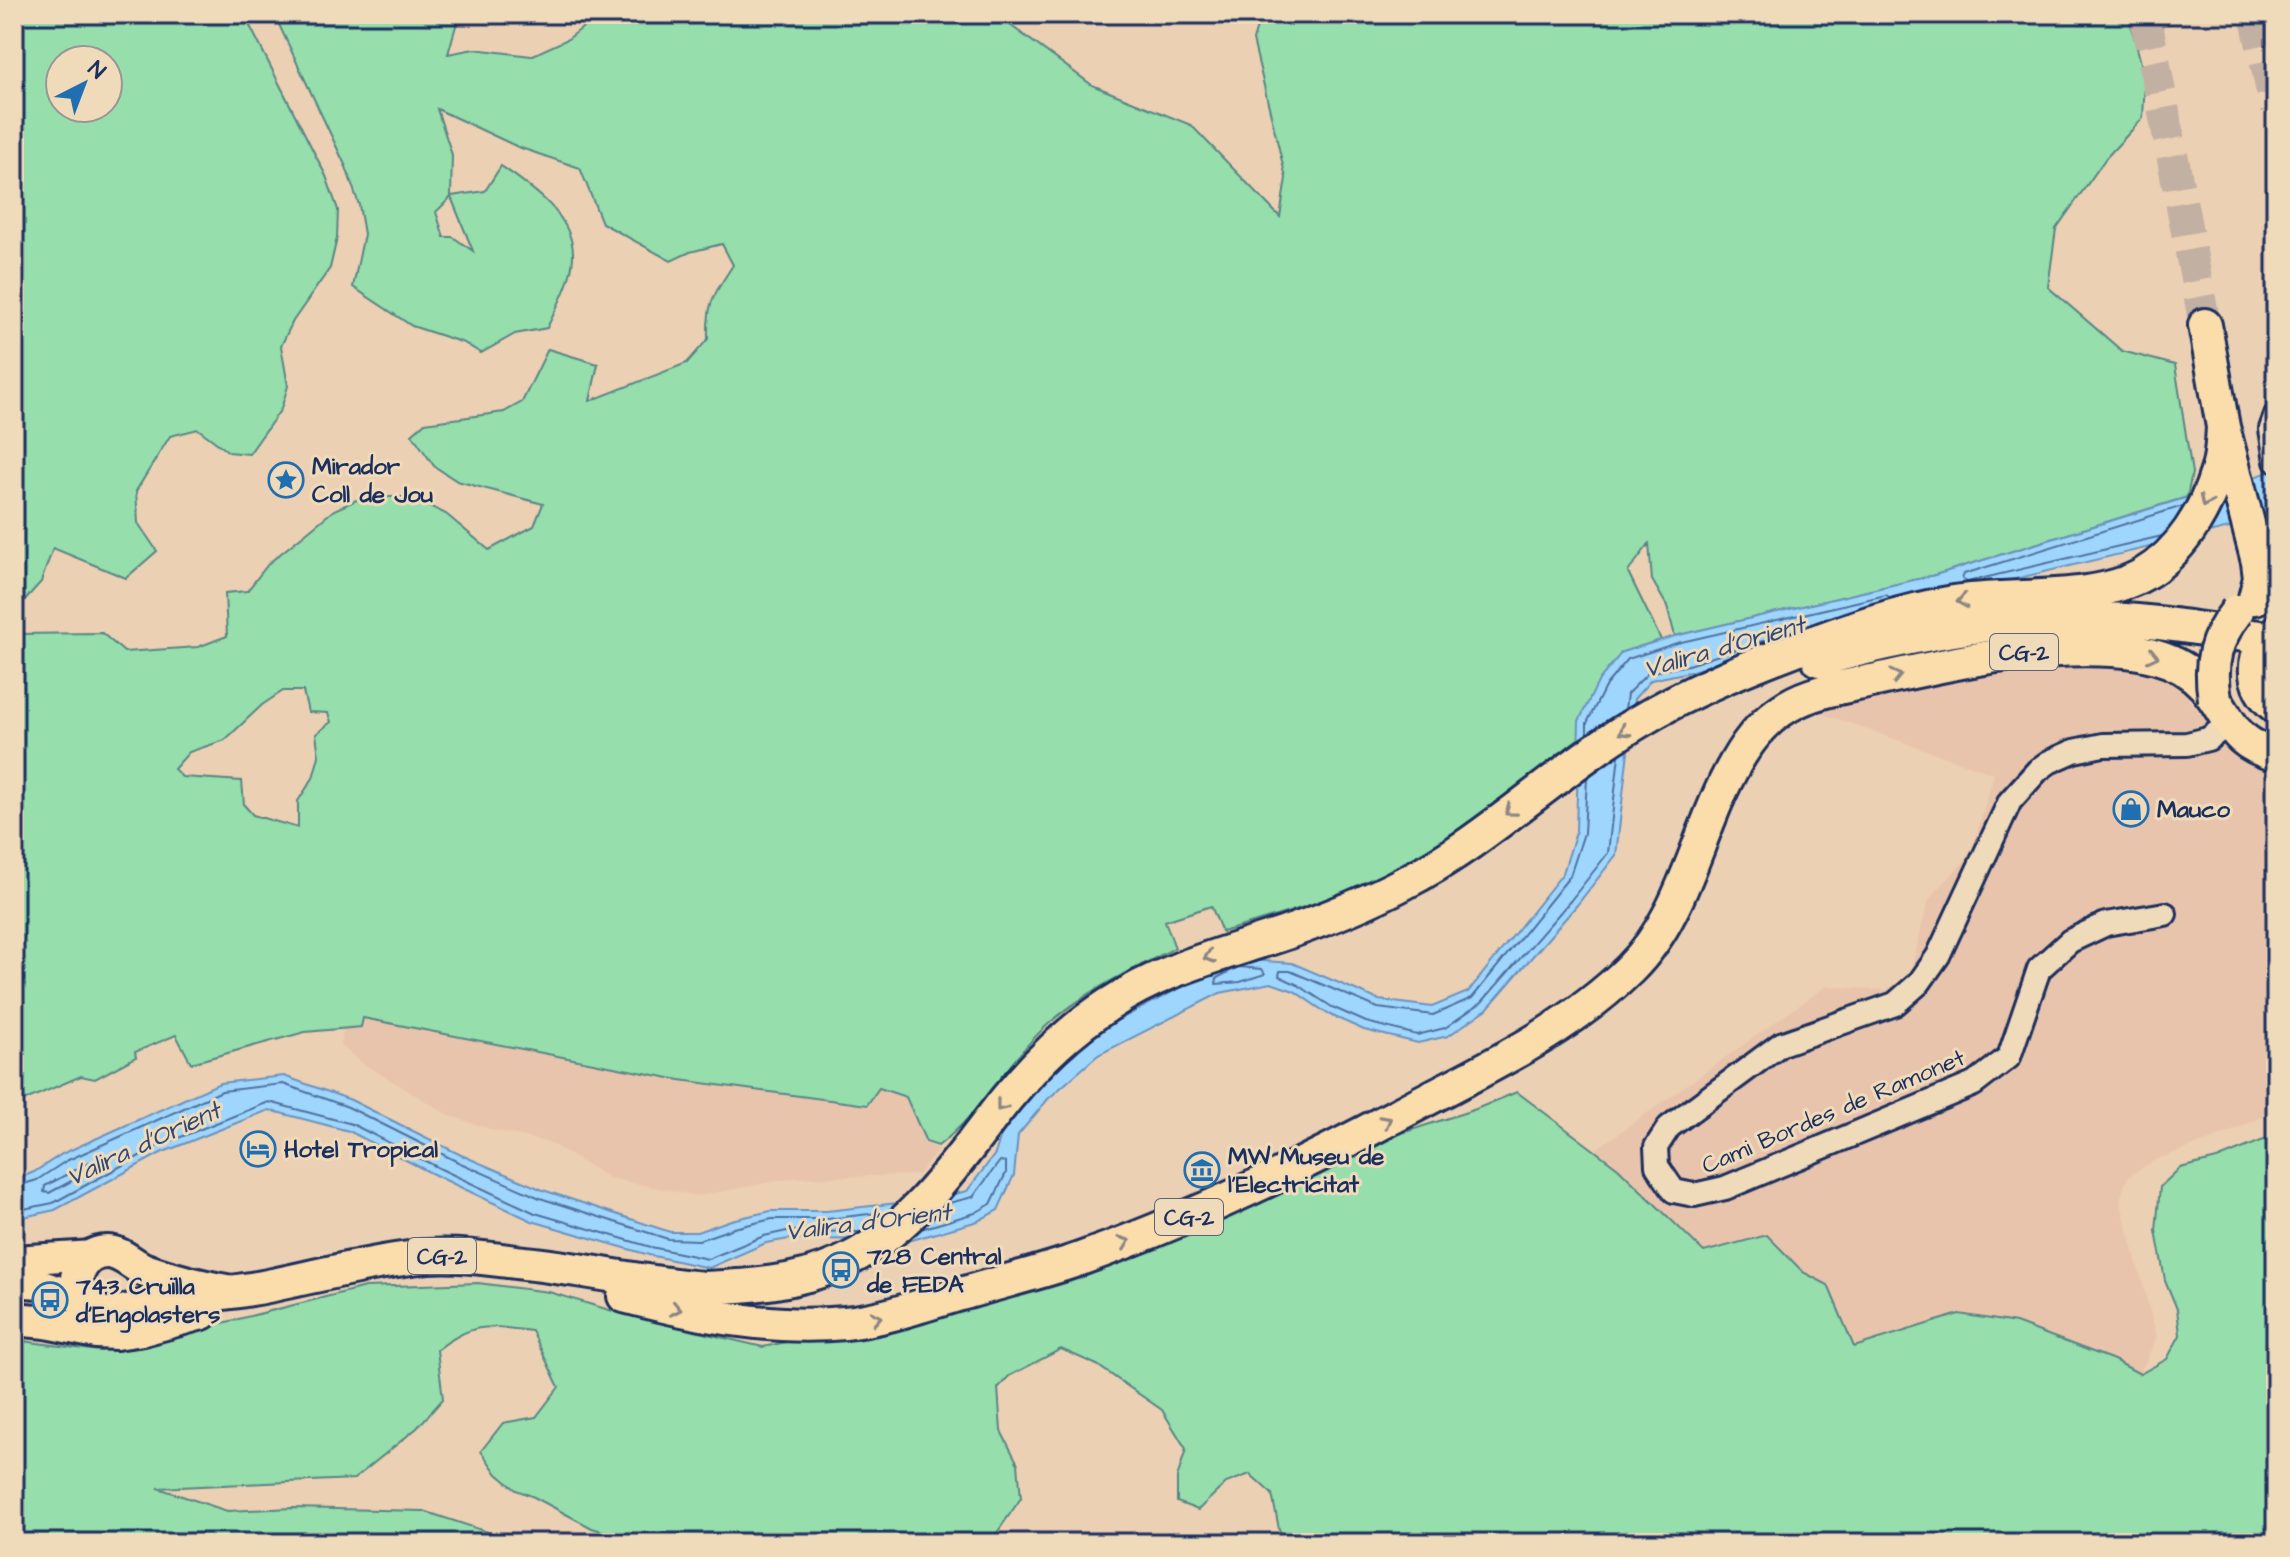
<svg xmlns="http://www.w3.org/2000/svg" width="2290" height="1557" font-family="'Architects Daughter',sans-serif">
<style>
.built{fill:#e9c4ac}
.green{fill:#96deac;stroke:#588685;stroke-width:2;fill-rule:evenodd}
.water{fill:#9fd6fe;stroke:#6a93be;stroke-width:2}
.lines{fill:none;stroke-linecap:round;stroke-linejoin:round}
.shore{stroke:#50729e;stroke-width:2}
.highway-tunnel{stroke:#c2b0a2;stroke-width:32;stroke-dasharray:32 16;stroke-linecap:butt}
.minor-casing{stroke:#1b2f5e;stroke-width:28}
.major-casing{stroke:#1b2f5e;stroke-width:34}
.highway-casing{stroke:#1b2f5e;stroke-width:38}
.minor{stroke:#efdab9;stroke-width:22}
.major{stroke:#fbddab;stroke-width:28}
.highway{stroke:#fbddab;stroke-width:32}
.highway-bridge-casing{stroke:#1b2f5e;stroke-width:38;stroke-linecap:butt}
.highway-bridge{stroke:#fbddab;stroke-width:32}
.oneway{stroke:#8b8684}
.labels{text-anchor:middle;stroke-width:6;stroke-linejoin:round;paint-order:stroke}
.shield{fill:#efdab9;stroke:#5b6279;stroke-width:2}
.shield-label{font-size:22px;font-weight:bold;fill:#1b2f5e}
.poi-label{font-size:24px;font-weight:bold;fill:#1b2f5e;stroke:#efdab9;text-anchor:start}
.street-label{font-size:24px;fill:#1b2f5e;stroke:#efdab9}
.water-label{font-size:26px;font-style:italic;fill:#2f4876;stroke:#efdab9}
</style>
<rect width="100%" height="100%" fill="#ecd0b3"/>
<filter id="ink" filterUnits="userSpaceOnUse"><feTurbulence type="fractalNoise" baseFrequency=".0125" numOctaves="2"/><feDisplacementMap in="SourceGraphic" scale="16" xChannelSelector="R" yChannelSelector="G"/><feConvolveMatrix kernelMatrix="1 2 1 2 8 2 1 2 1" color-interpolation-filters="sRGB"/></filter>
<g filter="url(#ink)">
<!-- built -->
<path class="built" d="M2087,661L2165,669L2228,748L2276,779V1111L2221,1136L2153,1161L2127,1178L2120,1200L2157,1337L2140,1374L1959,1314L1854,1347L1828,1285L1803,1272L1767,1235L1704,1252L1618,1168L1595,1150L1826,986L1885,990L1909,977L1929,899L1971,854L1994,774L1812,710L1944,676Z
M362,1018L699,1083L867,1105L879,1088L906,1097L926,1142L939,1149L918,1175L794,1178L697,1196L609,1178L550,1143L493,1130L450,1116L364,1064L341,1046L343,1028L360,1027Z"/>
<!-- green -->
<path class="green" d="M14,14H244L326,176L338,210L337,238L330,268L293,321L281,346L288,386L281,409L249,454L229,452L198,429L170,436L136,491L138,523L157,551L126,578L53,548L41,582L14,612ZM60,60H108V108H60Z
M274,14H502L457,22L448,54L474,49L531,56L568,39L600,14H995L1092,85L1191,125L1280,217L1286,178L1253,40L1261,14H2128L2145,78L2143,118L2106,158L2056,229L2048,287L2122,351L2175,365L2192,473L2187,497L1935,575L1675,636L1667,606L1652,580L1649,544L1628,572L1661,640L1622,652L1579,721V738C1518,785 1458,839 1389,873C1336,898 1278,916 1222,932L1211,906L1165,921L1175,948C1130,970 1076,996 1040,1032C1004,1067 978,1116 938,1146L926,1142L906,1097L879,1088L867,1105L680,1080L363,1018L361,1027L305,1032L191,1063L176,1035L135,1052L136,1057L95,1079L81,1076L14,1105V634L102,633L124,652L198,647L227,636L225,593L247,591L269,563L334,510L363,497H411L446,514L489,550L534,526L543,504L457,481L434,466L412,434L425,423L504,412L522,402L548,349L598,364L590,401L687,363L708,339C707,301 713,296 733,265L722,244L690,252L671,261L602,223L580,168L518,147L437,109L452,155L451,196L485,191L501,166C530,186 575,216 573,257C572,281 557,306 547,328L515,334L481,353L464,343L412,326L353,287L364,234L359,205L346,167ZM451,197L473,251L453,237H444L436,212ZM283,691H303L308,712L328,713L331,722L316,734L319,756L313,778L298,801V828L253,815L244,805L242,781L182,777L174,769L189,752L225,740L262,705Z
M1517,1092L1618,1168L1704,1252L1767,1235L1803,1272L1828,1285L1854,1347L1959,1314L2016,1323L2114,1360L2140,1374L2167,1359L2180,1335L2177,1309L2165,1280L2156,1231L2160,1187L2180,1168L2217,1159L2276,1135V1543H1322L1320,1536L1308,1543H1286L1279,1529L1272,1494L1250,1474L1226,1483L1198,1510L1177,1502V1478L1186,1449L1162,1410L1097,1365L1061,1349L1009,1376L998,1388L1001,1431L1018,1464L1021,1498L994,1537L933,1543H642L592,1528L534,1497L516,1490L497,1474L481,1451L503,1423L536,1417L559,1387L532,1331C489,1326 474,1321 437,1350L443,1399L417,1428L354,1479L158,1488L227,1511L293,1508L424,1511L521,1543H14V1340L99,1351L139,1348L199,1329L365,1287L478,1283L549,1292L626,1315L763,1347L929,1312L1353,1149L1476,1109Z"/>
<!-- water -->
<path class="water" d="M2276,470V517L1918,602L1689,672L1651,680L1634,699L1616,855L1577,905L1487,1009L1448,1036L1418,1043L1364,1030L1328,1014L1294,991L1271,983L1220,993L1098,1055L1048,1099L1018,1135L1014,1175L998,1210L978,1221L912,1240L789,1239L766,1243L709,1268L649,1255L532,1221L439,1177L349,1131L269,1110L161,1153L55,1210L14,1219V1180L34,1172L62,1154L220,1083L284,1076L351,1100L461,1155L543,1190L670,1232H697L731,1220L771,1211H827L933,1199L967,1191L995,1154L1006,1120L1044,1076L1103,1028L1236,959L1292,963L1379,1000L1432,1007L1468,992L1563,873L1576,832L1579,721L1599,680L1622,652L1675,636L1935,575Z"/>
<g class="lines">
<!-- shore -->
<path class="shore" d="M2162,536L1967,582L1962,579L1964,574L2183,506
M1625,709L1627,694L1648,673L1688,665L1778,636
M1587,734V723L1606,685L1628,659L1677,643L1886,595L1891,598
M1587,778L1584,833L1570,876L1472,998L1433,1015L1378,1008L1290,971H1280L1279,976L1298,985L1332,1007L1366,1022L1417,1035L1445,1028L1482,1002L1571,900L1608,853L1619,755
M1236,968L1217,978L1216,984L1240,982L1265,974L1262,969L1239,967
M92,1161L97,1162L96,1168L49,1193L44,1192L45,1186Z
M14,1187L37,1180L66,1161L222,1091L283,1084L348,1107L458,1162L540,1198L668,1239L699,1240L734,1228L772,1219H827L886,1212
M14,1211L53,1203L158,1146L269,1102L352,1124L443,1170L535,1213L651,1247L708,1259L764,1236L787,1231L860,1232
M921,1229L975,1213L991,1204L1006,1173V1162L1000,1161L973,1197L945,1204"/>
<!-- highway-tunnel -->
<path class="highway-tunnel" d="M2145,14L2205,325
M2255,14L2276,109"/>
<defs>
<path id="minor" d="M2276,415L2271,429L2276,461
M2165,914L2106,924L2070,941L2039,969L2009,1057L1974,1084L1725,1188L1694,1195L1674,1191L1657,1166L1656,1147L1669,1127L1781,1044L1895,1004L1919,983L1938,956L2010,801L2038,770L2049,762L2074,751L2103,745L2187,744L2208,739L2229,724"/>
<path id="major" d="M14,1260L94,1255
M14,1282L39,1284L80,1298"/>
<path id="highway" d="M2205,325L2223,427L2258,562L2260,578L2255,598
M2276,632C2249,652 2249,687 2276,707
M1819,660C1912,635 2006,616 2103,619C2159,620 2213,632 2268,638
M232,1292C202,1287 173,1280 145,1270C132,1265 122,1252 107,1252C95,1252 84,1259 79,1271C72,1288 82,1309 101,1313C119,1317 142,1305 160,1302C198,1295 236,1293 273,1285C325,1274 375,1261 428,1256C461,1254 492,1259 524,1263C585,1269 644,1283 704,1288C749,1286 797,1283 839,1264C913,1232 958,1159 1007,1098C1035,1064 1071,1029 1108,1005C1166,967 1222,955 1286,933C1326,919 1366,903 1404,883C1487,841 1557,770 1638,722C1689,691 1741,670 1796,649C1848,629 1899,611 1954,602C2011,593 2095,603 2144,574C2180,553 2205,512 2217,472C2222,458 2222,442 2223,427
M624,1296C696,1315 770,1330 845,1323C887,1319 927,1303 968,1292C1005,1281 1043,1272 1080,1259C1190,1220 1296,1169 1399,1114C1479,1071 1564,1034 1630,969C1686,914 1697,829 1736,762C1749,739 1766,719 1788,706C1813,691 1844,687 1872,681C1952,663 2030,645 2113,650C2153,652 2191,663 2214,698C2234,728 2236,743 2276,755
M14,1319L46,1322L97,1332L116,1333L143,1329L202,1313"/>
</defs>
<!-- minor casing -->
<use href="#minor" class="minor-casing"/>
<!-- major casing -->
<use href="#major" class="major-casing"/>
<!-- highway casing -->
<use href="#highway" class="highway-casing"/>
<!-- minor -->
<use href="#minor" class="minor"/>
<!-- major -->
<use href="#major" class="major"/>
<!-- highway -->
<use href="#highway" class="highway"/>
<defs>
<path id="highway-bridge" d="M2215,699C2209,663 2215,639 2237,611"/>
</defs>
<!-- highway-bridge casing -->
<use href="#highway-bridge" class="highway-bridge-casing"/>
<!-- highway-bridge -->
<use href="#highway-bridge" class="highway-bridge"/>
</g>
<!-- one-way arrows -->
<defs><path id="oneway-chevron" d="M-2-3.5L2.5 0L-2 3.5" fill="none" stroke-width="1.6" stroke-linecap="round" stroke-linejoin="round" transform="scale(2)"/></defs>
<g class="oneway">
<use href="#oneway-chevron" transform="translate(2205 502) rotate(116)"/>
<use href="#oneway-chevron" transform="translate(1962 601) rotate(171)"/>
<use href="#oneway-chevron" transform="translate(2153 656) rotate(13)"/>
<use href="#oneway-chevron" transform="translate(1896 676) rotate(-13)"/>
<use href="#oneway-chevron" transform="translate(1624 731) rotate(149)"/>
<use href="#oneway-chevron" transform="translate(1510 811) rotate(143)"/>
<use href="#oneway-chevron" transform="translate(1209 957) rotate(161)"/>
<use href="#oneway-chevron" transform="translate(1001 1106) rotate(128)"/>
<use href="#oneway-chevron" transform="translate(1386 1121) rotate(-29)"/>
<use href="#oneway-chevron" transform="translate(1125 1242) rotate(-21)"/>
<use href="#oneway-chevron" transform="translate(676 1309) rotate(12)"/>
<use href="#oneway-chevron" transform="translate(876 1318) rotate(-10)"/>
</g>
</g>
<!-- icons -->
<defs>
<symbol id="sight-ring" viewBox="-11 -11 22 22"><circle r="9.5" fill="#efdab9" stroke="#1f6fb2" stroke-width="1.5"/><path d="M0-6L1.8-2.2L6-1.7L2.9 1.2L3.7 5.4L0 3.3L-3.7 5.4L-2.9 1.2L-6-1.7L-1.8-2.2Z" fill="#1f6fb2"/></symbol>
<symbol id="shop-ring" viewBox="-11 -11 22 22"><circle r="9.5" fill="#efdab9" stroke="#1f6fb2" stroke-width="1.5"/><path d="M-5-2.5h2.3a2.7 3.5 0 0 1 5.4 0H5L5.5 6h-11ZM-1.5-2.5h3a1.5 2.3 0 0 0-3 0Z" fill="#1f6fb2"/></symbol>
<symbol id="hotel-ring" viewBox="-11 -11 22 22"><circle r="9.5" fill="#efdab9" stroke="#1f6fb2" stroke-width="1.5"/><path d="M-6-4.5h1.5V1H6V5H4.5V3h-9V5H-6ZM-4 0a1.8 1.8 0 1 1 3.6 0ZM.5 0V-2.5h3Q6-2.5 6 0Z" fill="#1f6fb2"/></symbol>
<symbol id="museum-ring" viewBox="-11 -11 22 22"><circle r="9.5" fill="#efdab9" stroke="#1f6fb2" stroke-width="1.5"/><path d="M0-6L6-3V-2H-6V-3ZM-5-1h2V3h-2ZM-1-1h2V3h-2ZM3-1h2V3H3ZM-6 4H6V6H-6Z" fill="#1f6fb2"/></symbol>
<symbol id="bus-ring" viewBox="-11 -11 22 22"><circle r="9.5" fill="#efdab9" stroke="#1f6fb2" stroke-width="1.5"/><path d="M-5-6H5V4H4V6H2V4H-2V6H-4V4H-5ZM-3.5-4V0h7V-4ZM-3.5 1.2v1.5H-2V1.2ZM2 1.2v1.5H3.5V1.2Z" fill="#1f6fb2"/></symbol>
</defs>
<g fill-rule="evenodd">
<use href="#sight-ring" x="266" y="460" width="40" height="40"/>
<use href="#shop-ring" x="2111" y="789" width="40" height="40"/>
<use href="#hotel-ring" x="238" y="1129" width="40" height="40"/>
<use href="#museum-ring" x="1182" y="1150" width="40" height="40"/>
<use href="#bus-ring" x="821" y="1250" width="40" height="40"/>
<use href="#bus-ring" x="30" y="1280" width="40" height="40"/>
</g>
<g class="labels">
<!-- shield labels -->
<g class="shield">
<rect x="1990" y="634" width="68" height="36" rx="6"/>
<rect x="1155" y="1199" width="68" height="36" rx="6"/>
<rect x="408" y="1238" width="68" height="36" rx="6"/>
</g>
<g class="shield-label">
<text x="2024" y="660">CG-2</text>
<text x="1189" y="1225">CG-2</text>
<text x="442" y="1264">CG-2</text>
</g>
<!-- poi labels -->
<g class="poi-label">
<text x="312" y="474">Mirador<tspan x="312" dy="28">Coll de Jou</tspan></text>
<text x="2157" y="817">Mauco</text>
<text x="284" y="1157">Hotel Tropical</text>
<text x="1228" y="1164">MW Museu de<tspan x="1228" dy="28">l'Electricitat</tspan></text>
<text x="867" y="1264">728 Central<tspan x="867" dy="28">de FEDA</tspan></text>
<text x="76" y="1294">743 Cruïlla<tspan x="76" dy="28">d'Engolasters</tspan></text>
</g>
<!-- street labels -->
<g class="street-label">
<text transform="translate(1833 1111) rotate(-23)" y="8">Cami Bordes de Ramonet</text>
</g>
<!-- water labels -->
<g class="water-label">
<text transform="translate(1724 646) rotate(-16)" y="9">Valira d'Orient</text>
<text transform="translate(143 1143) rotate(-25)" y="9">Valira d'Orient</text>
<text transform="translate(868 1221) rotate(-7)" y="9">Valira d'Orient</text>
</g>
</g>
<!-- margin -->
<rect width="2290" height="1557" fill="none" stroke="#efdab9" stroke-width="48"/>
<rect x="24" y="24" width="2242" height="1509" fill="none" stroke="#1b2f5e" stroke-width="3" filter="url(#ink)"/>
<!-- north arrow -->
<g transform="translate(84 84) rotate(42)"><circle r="38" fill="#efdab9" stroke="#9a9695" stroke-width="2"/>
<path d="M0-6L14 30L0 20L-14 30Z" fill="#1f6fb2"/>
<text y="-12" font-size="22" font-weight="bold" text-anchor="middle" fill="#1b2f5e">N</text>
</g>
</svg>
